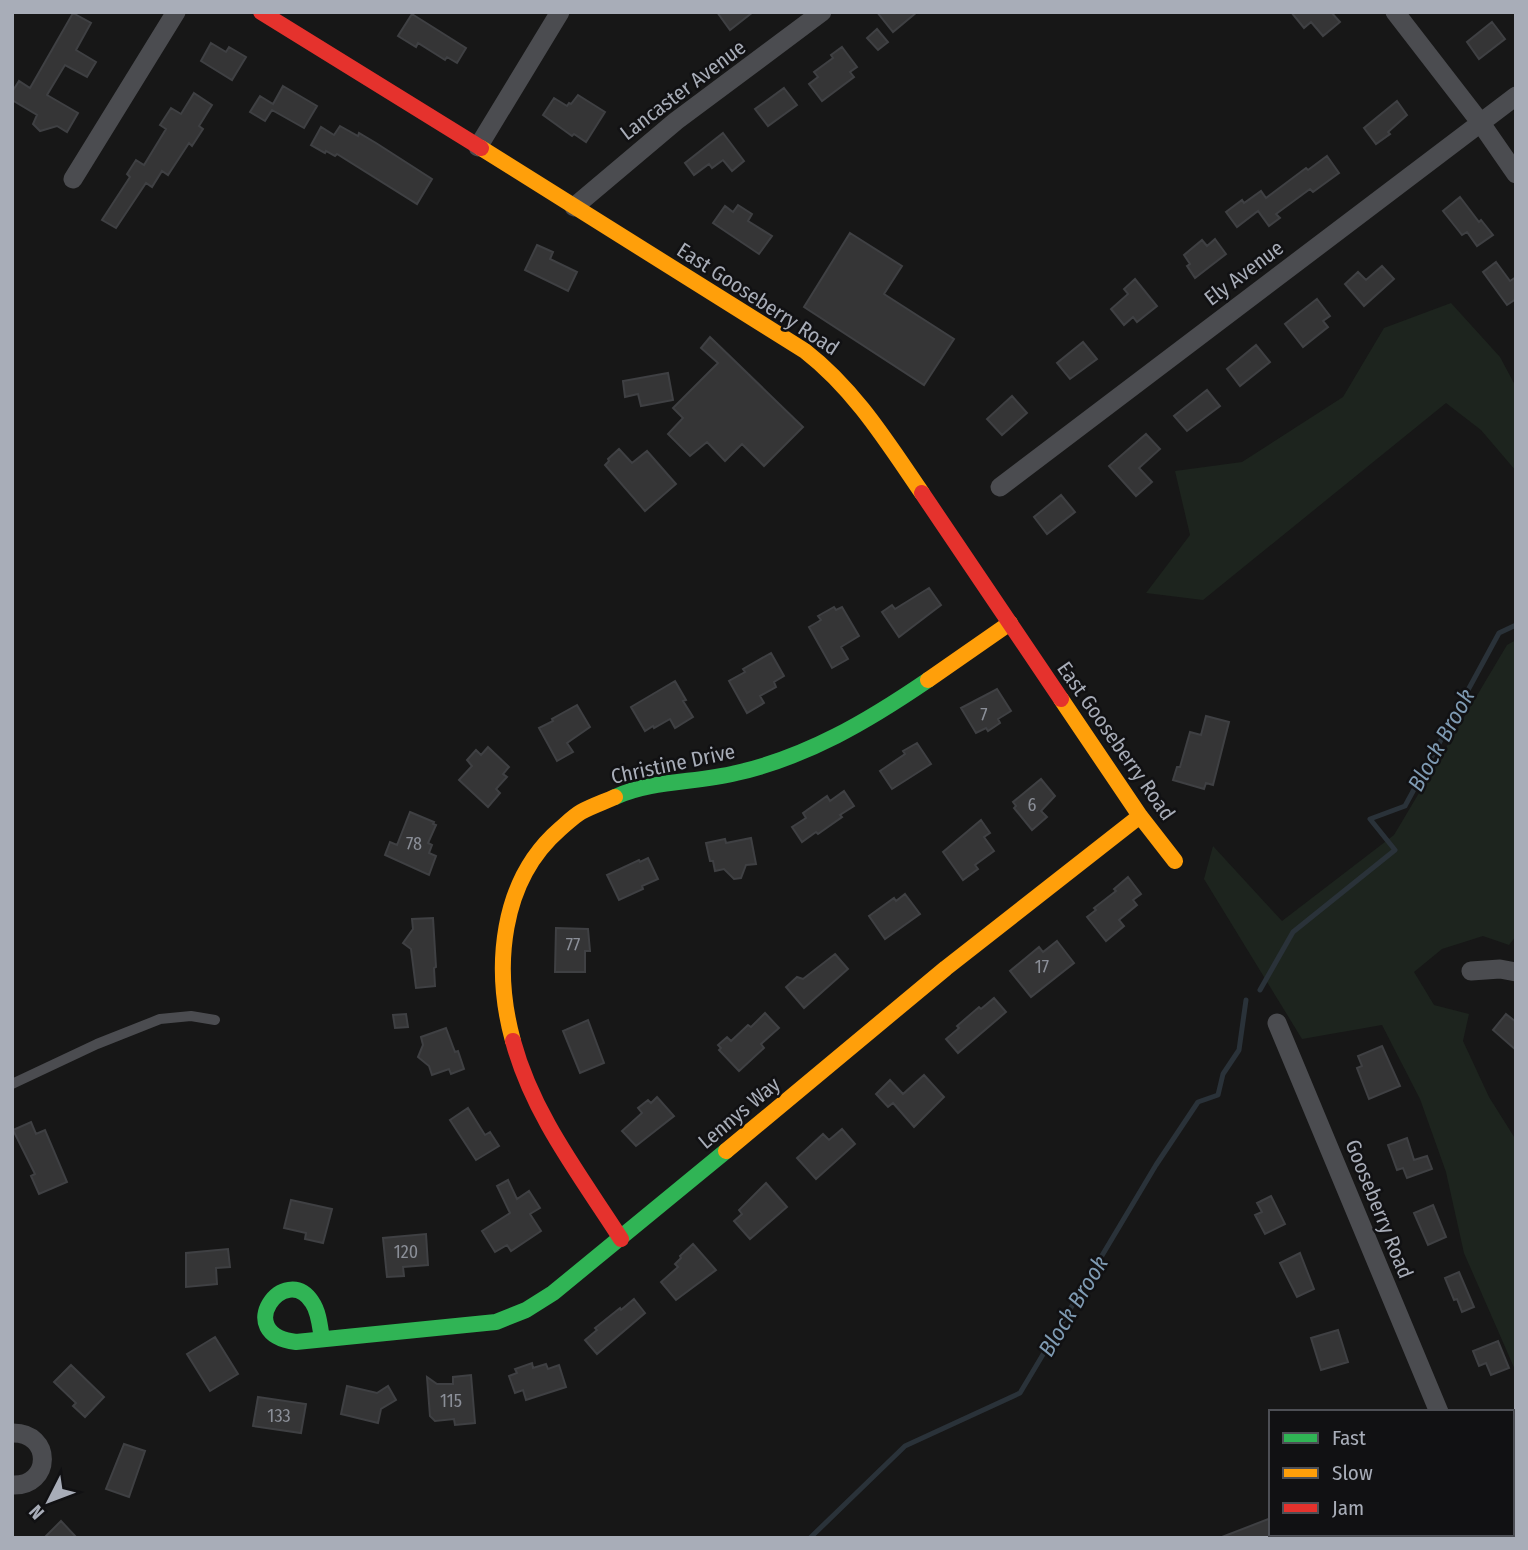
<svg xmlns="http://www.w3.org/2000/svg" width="1528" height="1550" font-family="'Fira Sans Condensed',sans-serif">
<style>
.green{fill:#1d241e}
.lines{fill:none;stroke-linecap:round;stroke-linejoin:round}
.stream{stroke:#2a3239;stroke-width:5}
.building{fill:#353536;stroke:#3f4043;stroke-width:2}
.lane{stroke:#4b4c50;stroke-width:10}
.street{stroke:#4b4c50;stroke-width:19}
.fast{stroke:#30b455;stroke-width:16}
.slow{stroke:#ff9f0a;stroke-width:16}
.jam{stroke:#e5322d;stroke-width:16}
.labels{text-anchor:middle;stroke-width:5;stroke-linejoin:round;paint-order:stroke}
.number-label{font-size:18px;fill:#8b8f98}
.street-label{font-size:21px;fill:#a8adb8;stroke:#111113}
.water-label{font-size:23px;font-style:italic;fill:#7f9bb3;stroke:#111113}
</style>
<rect width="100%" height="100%" fill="#171717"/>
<!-- green -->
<path class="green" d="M1451,303L1500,357L1516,387V471L1481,430L1446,403L1203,600L1146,593L1190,535L1175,471L1242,462L1343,397L1384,328Z
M1516,640V936L1509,945L1483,936L1442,949L1414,972L1434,1005L1469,1014L1463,1041L1489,1097L1516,1140V1372L1464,1253L1446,1172L1420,1099L1382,1025L1302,1039L1204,879L1213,846L1282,921L1394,835L1507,645Z"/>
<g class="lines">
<!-- stream -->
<path class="stream" d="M1260,990L1293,932L1395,850L1370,819L1405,806L1499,633L1516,625
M810,1538L905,1446L1020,1393L1156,1165L1198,1102L1218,1095L1223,1074L1239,1050L1246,1000"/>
</g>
<!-- building -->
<path class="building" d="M717,12H753L730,30Z
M877,12H917L893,32Z
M1291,12H1331L1340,22L1323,36L1311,22L1304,28Z
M73,13L91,23L76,50L96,62L87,77L65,65L47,95L78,113L67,132L57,126L40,131L33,124L37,115L12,100V92L19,81L30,88Z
M412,14L466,48L457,63L447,57L445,60L418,43L416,47L398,36Z
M1492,22L1505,39L1479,59L1467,42Z
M877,29L888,42L878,50L867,38Z
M211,43L226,52L229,47L246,57L232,80L201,61Z
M842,47L857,67L850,72L854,77L822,101L809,84L818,77L814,72L833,58L831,55Z
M283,86L317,106L304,128L272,110L265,121L250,112L260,96L273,104Z
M784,88L797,105L768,126L755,109Z
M194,93L212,105L199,126L203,129L192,146L189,143L168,175L162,171L152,187L146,183L116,228L102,220L130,177L127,174L136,160L144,165L166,129L160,125L171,108L181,114Z
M578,95L605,112L586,142L574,134L572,136L543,115L554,98L567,106L569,103L571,104Z
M1397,101L1407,115L1388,132L1390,134L1376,144L1364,128Z
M340,126L358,136L359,133L376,143L432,179L417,204L337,154L335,156L326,151L325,153L311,145L321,127L334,135Z
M723,133L744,161L732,171L723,160L712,168L709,164L694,175L685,163Z
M1327,156L1339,173L1313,192L1310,189L1276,214L1280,218L1269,226L1258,211L1237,227L1226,212L1242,200L1244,203L1261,191L1266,198L1306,168L1308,170Z
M1460,197L1479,222L1481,220L1493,235L1477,246L1467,232L1462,235L1443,211Z
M738,205L752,214L748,221L772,236L759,254L713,223L725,206L733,212Z
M850,233L902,266L884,294L954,339L924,385L804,307Z
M1215,239L1226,254L1195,278L1187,266L1190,264L1184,255L1202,240L1207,246Z
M537,245L553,252L550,259L577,272L568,291L525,270Z
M1496,262L1510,281L1516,277V299L1507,305L1483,272Z
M1382,266L1394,279L1364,306L1345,284L1358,272L1366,280Z
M1135,279L1157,306L1137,322L1133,317L1124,325L1111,309L1128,294L1124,289Z
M1317,299L1330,316L1323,321L1328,327L1303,347L1285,324Z
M710,337L803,427L764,466L742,444L725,461L707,442L690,456L668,434L683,418L673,408L718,363L701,348Z
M1083,342L1097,359L1070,379L1057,363Z
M1256,345L1270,362L1240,386L1227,369Z
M668,373L673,400L641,406L638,394L625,397L623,381Z
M1207,390L1220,406L1187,431L1174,416Z
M1012,396L1027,413L1002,435L987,419Z
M1146,434L1160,449L1139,468L1152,482L1136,496L1109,466Z
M619,449L632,463L647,451L676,484L645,511L605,465L609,461L608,459Z
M1061,495L1075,512L1047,534L1034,517Z
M929,588L941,605L899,637L882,612L892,605L895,609Z
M834,607L836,610L842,607L859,636L841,647L848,659L832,668L809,627L821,620L818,616Z
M771,653L784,676L774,682L776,687L760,696L764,703L747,713L729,681L745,672L743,669Z
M675,681L686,700L683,701L693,717L675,728L670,719L654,728L653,726L645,731L631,707Z
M997,689L1011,711L998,719L1000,723L988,731L986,728L976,733L961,708Z
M577,705L590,727L567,743L573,752L557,761L539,728L553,721L552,719Z
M1206,716L1229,722L1213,785L1206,783L1204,789L1173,780L1177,767H1180L1190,732L1201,735Z
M917,743L931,764L892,789L880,771L905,754L903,751Z
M488,747L509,767L503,774L507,777L496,789L500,793L488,807L459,780L472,766L467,760L476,750L481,755Z
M1041,779L1055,796L1041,811L1047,817L1032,830L1014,808L1016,806L1013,802Z
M844,791L854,806L840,815L842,817L818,834L816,832L802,842L792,827L806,818L803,813L827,796L830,801Z
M410,812L434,822L433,824L436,825L428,843L432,845L429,853L436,856L429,875L385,855L390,842L397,845Z
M981,820L990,833L984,837L994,851L975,865L978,869L963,880L943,852Z
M751,838L756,864L746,865L741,878L734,879L724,869L715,871L713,861H710L706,843L725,839L726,843Z
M648,858L658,879L642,886L643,889L619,900L607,875L639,860L640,862Z
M1128,877L1141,894L1133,900L1137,905L1119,920L1124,926L1106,941L1087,917L1096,910L1094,908L1116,891L1114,889Z
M905,894L920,914L885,939L869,916L894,898L896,901Z
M433,918L436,967L434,968L435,986L416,988L411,949L403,943L413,929L412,919Z
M556,928L588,929L590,951H585V972H555Z
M1057,941L1074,963L1031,997L1010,971L1039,947L1043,952Z
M835,954L848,969L804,1008L786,987L797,977L803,979Z
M994,998L1006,1012L958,1053L946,1039L959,1028L957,1026L979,1007L981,1009Z
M765,1013L779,1028L761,1044L764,1048L739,1071L719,1050L721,1048L718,1045L727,1037L731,1041L748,1025L751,1027Z
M406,1014L408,1027L395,1028L393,1015Z
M1506,1014L1516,1022V1050L1493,1030Z
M588,1020L604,1063L580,1073L563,1031Z
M446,1028L455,1052L458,1051L464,1069L451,1074L449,1069L432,1075L429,1066L418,1057L423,1045L421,1037Z
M1382,1046L1400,1086L1369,1099L1357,1068L1362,1066L1358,1056Z
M924,1075L944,1097L914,1127L893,1103L888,1107L876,1094L890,1080L903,1094Z
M657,1097L674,1116L636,1146L622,1131L642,1113L638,1108L648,1100L651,1103Z
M468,1108L485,1135L490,1132L499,1146L476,1160L450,1120Z
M31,1122L36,1134L45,1130L67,1182L39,1194L31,1176L35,1174L13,1130Z
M842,1129L855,1144L816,1179L797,1158L823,1134L829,1140Z
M1407,1138L1414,1160L1427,1156L1432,1169L1407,1178L1403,1168L1397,1170L1388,1145Z
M508,1180L517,1199L529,1191L540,1208L530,1214L541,1231L511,1251L507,1245L495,1252L482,1231L510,1213L497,1186Z
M766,1183L787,1207L750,1239L734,1221L742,1214L739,1210Z
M1271,1196L1285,1224L1265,1234L1255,1215L1262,1212L1257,1203Z
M291,1200L332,1209L323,1243L305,1239L306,1233L284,1228Z
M1433,1205L1446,1237L1428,1245L1414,1213Z
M426,1234L428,1265L403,1267L404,1276L387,1277L383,1238Z
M693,1244L716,1270L676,1300L661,1282L678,1267L675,1264L681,1258L680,1256Z
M228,1249L230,1267L216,1268L217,1284L186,1287V1253Z
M1300,1253L1314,1289L1297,1297L1280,1263Z
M1459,1272L1474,1307L1462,1312L1457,1299L1454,1300L1445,1278Z
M634,1299L645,1313L597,1354L585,1340L597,1330L595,1328L620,1308L621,1310Z
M1338,1330L1348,1362L1321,1370L1311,1338Z
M215,1337L238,1374L210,1391L187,1354Z
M1498,1341L1509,1368L1491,1375L1486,1363L1479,1366L1473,1351Z
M532,1363L533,1368L546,1364L548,1369L559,1365L566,1387L526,1400L523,1390L515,1393L509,1376L517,1373L515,1369Z
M71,1365L104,1397L85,1417L73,1406L76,1403L54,1382Z
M471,1375L475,1423L455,1425L454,1419L435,1421L430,1416L427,1377L437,1384H453V1377Z
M347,1386L377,1393L388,1386L396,1400L381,1409L378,1423L341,1414Z
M258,1397L306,1404L301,1433L253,1426Z
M124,1444L145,1451L129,1497L106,1489Z
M1271,1518V1538H1222V1537Z
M61,1521L77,1538H44Z"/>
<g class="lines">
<!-- lane -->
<path class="lane" d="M12,1084L97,1044L160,1019L191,1016L215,1020"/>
<!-- street -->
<path class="street" d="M1395,12L1480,122L1516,174
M478,147L560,12
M73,179L176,12
M574,207L676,121L822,12
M1000,487L1516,96
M1471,971L1500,969L1516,972
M1277,1023L1439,1412
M12,1433C53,1432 52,1487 12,1485
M1465,1538L1478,1534"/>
<!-- fast -->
<path class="fast" d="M615,797C652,780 697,783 736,773C807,757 868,721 928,680
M322,1339C320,1327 319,1312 312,1302C285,1261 231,1334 296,1342L496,1322L526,1310L553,1293L726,1151"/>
<!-- slow -->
<path class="slow" d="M481,148L805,351C855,390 887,442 922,493
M928,680L1010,623
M1061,699L1140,816L1175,861
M513,1041C493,968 500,881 560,829C567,823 574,816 581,812C592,806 604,802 615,797
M726,1151L946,968L1140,816"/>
<!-- jam -->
<path class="jam" d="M261,12L481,148
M922,493L1061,699
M513,1041C533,1115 580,1175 621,1239"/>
</g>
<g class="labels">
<!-- number labels -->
<g class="number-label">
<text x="984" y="721">7</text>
<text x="1032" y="811">6</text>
<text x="414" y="850">78</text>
<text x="573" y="951">77</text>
<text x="1042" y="973">17</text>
<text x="406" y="1258">120</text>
<text x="451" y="1407">115</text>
<text x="279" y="1422">133</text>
</g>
<!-- street labels -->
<g class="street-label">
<text transform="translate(683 90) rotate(-37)" y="7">Lancaster Avenue</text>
<text transform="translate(1244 273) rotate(-37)" y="7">Ely Avenue</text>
<text transform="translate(758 299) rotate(33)" y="7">East Gooseberry Road</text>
<text transform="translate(1116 741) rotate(55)" y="7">East Gooseberry Road</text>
<text transform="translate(673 764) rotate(-12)" y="7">Christine Drive</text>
<text transform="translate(739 1113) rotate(-40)" y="7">Lennys Way</text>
<text transform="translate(1379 1209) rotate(68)" y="7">Gooseberry Road</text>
</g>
<!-- water labels -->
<g class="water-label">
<text transform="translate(1441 740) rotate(-61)" y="8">Block Brook</text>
<text transform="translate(1073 1306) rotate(-59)" y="8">Block Brook</text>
</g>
</g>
<!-- border -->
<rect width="1528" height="1550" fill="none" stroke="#a8adb8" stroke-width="28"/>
<!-- legend -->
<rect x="1269" y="1410" width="245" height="126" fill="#111113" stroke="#4d4f55" stroke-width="2"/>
<rect x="1283" y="1433" width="35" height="10" fill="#30b455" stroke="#4d4f55" stroke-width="2"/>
<text x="1332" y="1445" font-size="21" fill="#a8adb8">Fast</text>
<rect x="1283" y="1468" width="35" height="10" fill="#ff9f0a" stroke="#4d4f55" stroke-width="2"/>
<text x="1332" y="1480" font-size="21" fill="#a8adb8">Slow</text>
<rect x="1283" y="1503" width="35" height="10" fill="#e5322d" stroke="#4d4f55" stroke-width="2"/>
<text x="1332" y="1515" font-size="21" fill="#a8adb8">Jam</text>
<!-- north arrow -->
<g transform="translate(49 1501) rotate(228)" stroke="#111113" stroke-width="5" paint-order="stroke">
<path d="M0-5L12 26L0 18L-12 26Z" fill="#a8adb8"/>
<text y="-10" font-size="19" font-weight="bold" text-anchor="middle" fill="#a8adb8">N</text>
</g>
</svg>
